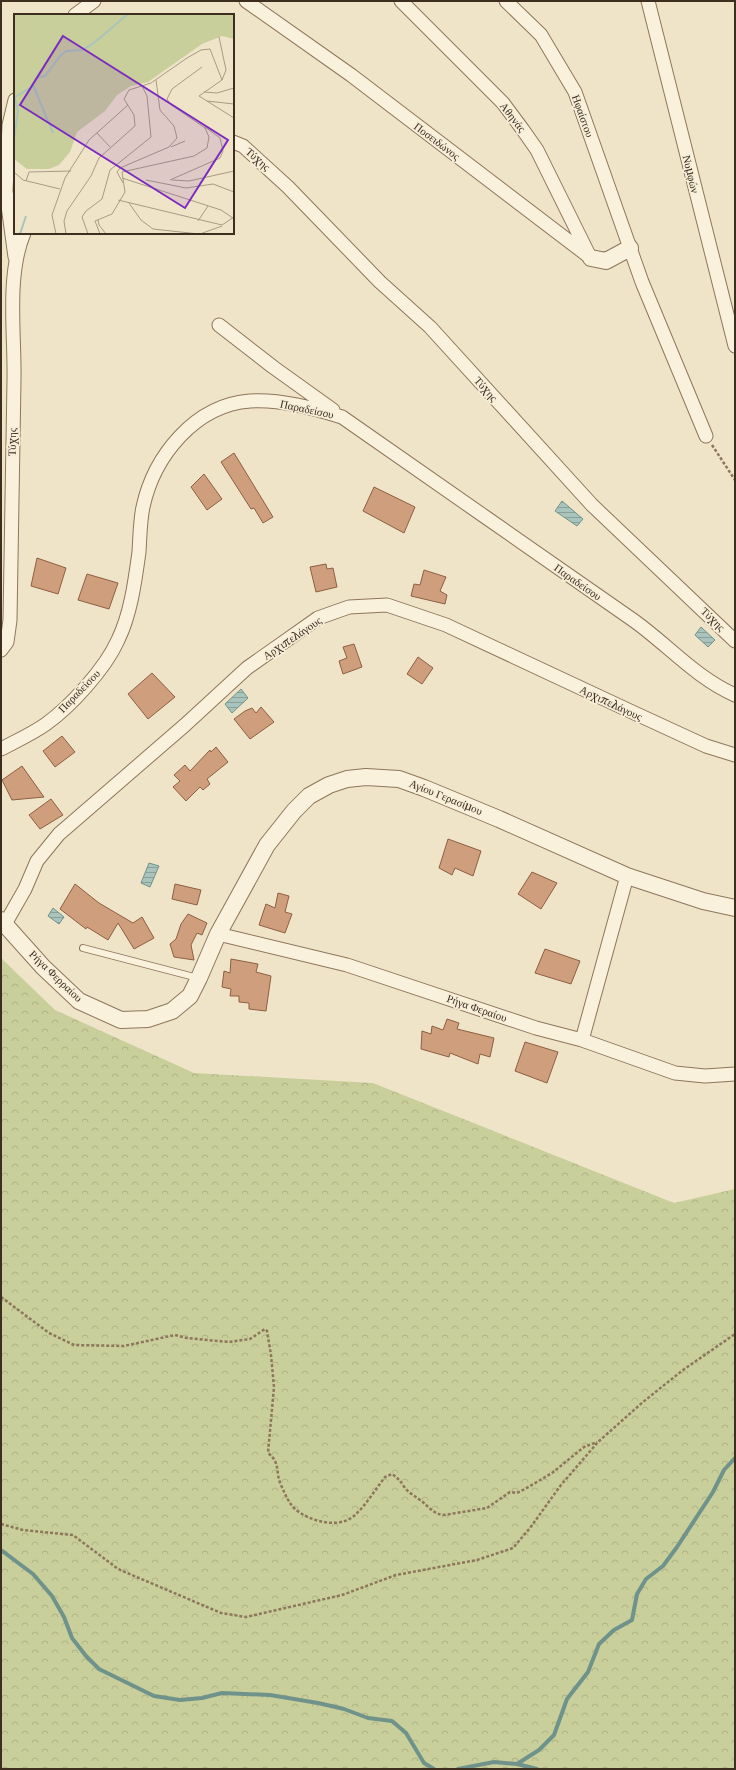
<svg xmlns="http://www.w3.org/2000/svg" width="736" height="1770" font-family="Merriweather,serif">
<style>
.forest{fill:url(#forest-crowns)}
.water{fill:url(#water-rules);stroke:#6f938a}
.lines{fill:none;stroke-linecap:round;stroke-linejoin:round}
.stream{stroke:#6f938a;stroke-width:4}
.building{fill:#cf9f7d;stroke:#8d5f41}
.service-casing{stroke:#8d765c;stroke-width:8}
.minor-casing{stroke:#8d765c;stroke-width:15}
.tertiary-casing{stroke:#8d765c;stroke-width:18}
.path{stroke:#8d765c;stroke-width:2.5;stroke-dasharray:3 2;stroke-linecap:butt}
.service{stroke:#faf1dc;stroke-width:6}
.minor{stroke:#faf1dc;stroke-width:13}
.tertiary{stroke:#faf1dc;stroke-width:16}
.labels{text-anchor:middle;stroke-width:3.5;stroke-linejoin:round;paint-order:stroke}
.street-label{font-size:11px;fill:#3d2e20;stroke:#f7eed8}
.inset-river{fill:none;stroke:#a9c4bc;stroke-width:2}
.inset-road{fill:none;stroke:#a89b85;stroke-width:1}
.view{fill:#7b2cbf;fill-opacity:0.15;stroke:#7b2cbf;stroke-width:2}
.inset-edge{fill:none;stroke:#3d2e20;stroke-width:2}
</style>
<defs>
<pattern id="forest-crowns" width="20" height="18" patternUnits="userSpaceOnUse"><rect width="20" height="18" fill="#c9cf9b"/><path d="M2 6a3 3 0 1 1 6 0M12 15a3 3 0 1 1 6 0" fill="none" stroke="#aeb285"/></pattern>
<pattern id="water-rules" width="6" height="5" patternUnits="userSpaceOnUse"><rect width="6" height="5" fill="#a9c4bc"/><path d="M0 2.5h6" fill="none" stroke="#8ba098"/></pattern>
</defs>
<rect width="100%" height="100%" fill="#f0e4c8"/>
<!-- forest -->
<path class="forest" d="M1,958L55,1010L194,1073L373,1083L674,1203L735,1189V1769H1Z"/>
<!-- water -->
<path class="water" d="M562,501L583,519L577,526L555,511Z
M701,627L715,640L708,647L695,635Z
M241,689L248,698L232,713L225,704Z
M149,863L159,866L150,887L141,883Z
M53,908L64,917L59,924L48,916Z"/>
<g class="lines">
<!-- stream -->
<path class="stream" d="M1,1550L33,1574L52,1596L64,1617L72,1638L86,1656L99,1669L154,1696L180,1700L202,1698L222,1693L270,1695L318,1703L344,1709L368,1718L392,1721L406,1733L424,1763L434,1769
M517,1764L539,1750L554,1735L567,1699L588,1672L599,1644L614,1630L632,1620L637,1594L646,1579L663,1566L677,1547L713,1492L724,1470L735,1458
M458,1769L494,1762L517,1764L537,1769"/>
</g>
<!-- building -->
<path class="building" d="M234,453L273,517L263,523L254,508L251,509L221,462Z
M204,474L222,499L207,510L191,487Z
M374,487L415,507L404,533L363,511Z
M37,558L66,568L58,594L31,586Z
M326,564L327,569L333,568L337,587L316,592L310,567Z
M424,570L446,577L440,591L447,595L445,604L411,596L414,584L420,585Z
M87,574L118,583L109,609L78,600Z
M354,644L362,667L343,674L339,661L347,658L343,647Z
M418,657L433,668L422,684L407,674Z
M152,673L175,697L148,719L128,694Z
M261,707L274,722L250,739L234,719L245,711L252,708L256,713Z
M62,736L75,752L55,767L43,751Z
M216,747L228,762L207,779L210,784L203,790L200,787L186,801L173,787L180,781L174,775L185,765L190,771L210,750L211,752Z
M22,766L44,797L12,800L2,780Z
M51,799L63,815L40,829L29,815Z
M448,839L481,851L473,876L455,868L452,875L439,868Z
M532,872L557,883L541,909L518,894Z
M75,884L99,903L133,923L142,917L154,938L134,949L118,923L108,940L87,927L86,929L60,909Z
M175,884L201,890L197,905L172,899Z
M278,893L289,896L285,912L292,914L285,933L259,925L266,904L275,908Z
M188,914L207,923L202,935L197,933L191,945L194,960L174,957L170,944L176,939L181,924Z
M545,949L580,961L571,984L535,973Z
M231,959L258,964L256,972L271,976L266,1011L249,1009V1003L239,1002V996H230L231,989L222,987L224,971L230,973Z
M447,1019L459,1023L457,1029L494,1038L490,1057L480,1054L478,1064L450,1053L449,1057L421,1049L422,1031L431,1034L432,1026L443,1030Z
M525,1042L558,1052L547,1083L515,1071Z"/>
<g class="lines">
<defs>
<path id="service" d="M83,948L198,978"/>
<path id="minor" d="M246,1L351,75L591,258
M401,1L503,103L523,130L537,150L589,255
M506,1L541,35L575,92L642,282L706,436
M648,1L735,346
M75,15L94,1
M233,142L243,146L288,187L380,282L430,327L592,505L735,641
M15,257L6,191L9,125L15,100
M219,325L273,367L333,410
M1,650L7,642L10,620C12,540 13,460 14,380C15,335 6,276 24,233
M1,749C16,741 32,734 46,724C71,706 105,669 118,640C131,613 135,581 139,552C140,537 140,521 143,507C154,456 195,405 250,401C280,399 313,408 342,417C439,485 536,552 633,620C667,644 696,678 735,695
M5,924L25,889L37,861L59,834L185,725L247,668L318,618L349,607L387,605L446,625L630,711L706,746L735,755
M218,934L347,965L536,1028L582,1040L675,1073L705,1076L735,1074
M582,1040L627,876"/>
<path id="tertiary" d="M591,258L606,261L630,248
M1,920L43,967L79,1001L121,1020L148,1019L172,1011L190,996L199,978L218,934L267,845L294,811L309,796L329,785L347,779L366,777L399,779L424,788L499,819L627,876L703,901L735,908"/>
</defs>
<!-- service casing -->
<use href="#service" class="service-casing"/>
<!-- minor casing -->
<use href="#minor" class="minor-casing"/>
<!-- tertiary casing -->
<use href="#tertiary" class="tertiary-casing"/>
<!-- path -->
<path class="path" d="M712,445L735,480
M1,1297L49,1333L74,1345L124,1346L175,1335L187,1338L229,1342L250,1339L265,1329L267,1331L271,1355L274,1387L268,1453C281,1463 275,1472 281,1485C285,1494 288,1502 295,1509C309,1521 339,1530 355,1515C366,1505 375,1490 385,1477L392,1474C398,1478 401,1482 405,1488C409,1493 415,1496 420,1500C429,1506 432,1514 444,1515L487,1508L510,1492L517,1493L525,1489L552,1473L584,1447L597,1442
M1,1524L23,1530L73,1535L118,1569L221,1613L246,1617L342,1595L396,1575L477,1560L513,1548L530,1528L561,1485L598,1442L643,1402L683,1370L735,1334"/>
<!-- service -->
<use href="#service" class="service"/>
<!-- minor -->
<use href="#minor" class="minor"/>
<!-- tertiary -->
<use href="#tertiary" class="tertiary"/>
</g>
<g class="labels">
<!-- street labels -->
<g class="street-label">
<text transform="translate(583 116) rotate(70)" y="4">Ηφαίστου</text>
<text transform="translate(513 117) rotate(52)" y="4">Αθηνάς</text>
<text transform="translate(437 141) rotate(37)" y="4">Ποσειδώνος</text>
<text transform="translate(258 159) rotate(41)" y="4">Τύχης</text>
<text transform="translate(691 174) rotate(76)" y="4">Νυμφών</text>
<text transform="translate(486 389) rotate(48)" y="4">Τύχης</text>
<text transform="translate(307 409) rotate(12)" y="4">Παραδείσου</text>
<text transform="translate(12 442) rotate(-89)" y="4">Τύχης</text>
<text transform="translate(578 582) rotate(35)" y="4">Παραδείσου</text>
<text transform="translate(713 619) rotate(44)" y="4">Τύχης</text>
<text transform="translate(292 638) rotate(-34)" y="4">Αρχιπελάγους</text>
<text transform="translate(79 691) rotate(-46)" y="4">Παραδείσου</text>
<text transform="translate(611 703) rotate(25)" y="4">Αρχιπελάγους</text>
<text transform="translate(446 797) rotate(22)" y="4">Αγίου Γερασίμου</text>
<text transform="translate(56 976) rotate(44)" y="4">Ρήγα Φερραίου</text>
<text transform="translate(477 1008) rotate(19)" y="4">Ρήγα Φεραίου</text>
</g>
</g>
<!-- overview -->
<g transform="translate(14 14)">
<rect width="220" height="220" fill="#f0e4c8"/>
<path d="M0,0H220V25L208,22L188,30L134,68L117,72L103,81L91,97L63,118L56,138L45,151L35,155H13L0,145Z" fill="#c9cf9b"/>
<path class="inset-river" d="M19,71L39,119M0,82L4,97L0,125M1,83L16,74L24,63L31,62L47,41L53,37L68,36L80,29L114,0M6,220L12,202"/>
<path class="inset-road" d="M205,23L212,56L208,66M190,78L203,79L220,74M193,87L220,90M83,119L96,133M157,133L171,127M0,158L9,166L46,175M108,164L207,196L219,204M132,166L172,174L199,170L220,178M156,166L206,144L209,137L206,124L191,113M158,166L175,167L220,157M12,167L15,158L57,157M109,169L103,158L106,154L155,133L163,124L160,112L146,96L142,66M104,186L208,211L220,203M115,189L127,206L139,215L185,220M84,206L85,211L92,220M184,207L194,192M42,220L38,201L51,164L75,126L114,91M52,220L50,207L53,197L77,162L85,144L121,112L120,101L110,85L115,76L137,69L173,44L187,36L196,35L208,66L185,82L220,104M74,220L68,203L72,197L88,185L96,156L137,123L133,82L128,72M86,220L81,207L98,200L111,178L108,158L180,142L193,134L195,123L191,114L156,90L153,85L158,75L188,53M186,220L208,212"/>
<path class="view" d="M49,22L214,126L171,194L6,91Z"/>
<rect width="220" height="220" class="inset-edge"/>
</g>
<!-- border -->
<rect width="736" height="1770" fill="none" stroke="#3d2e20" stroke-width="4"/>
</svg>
